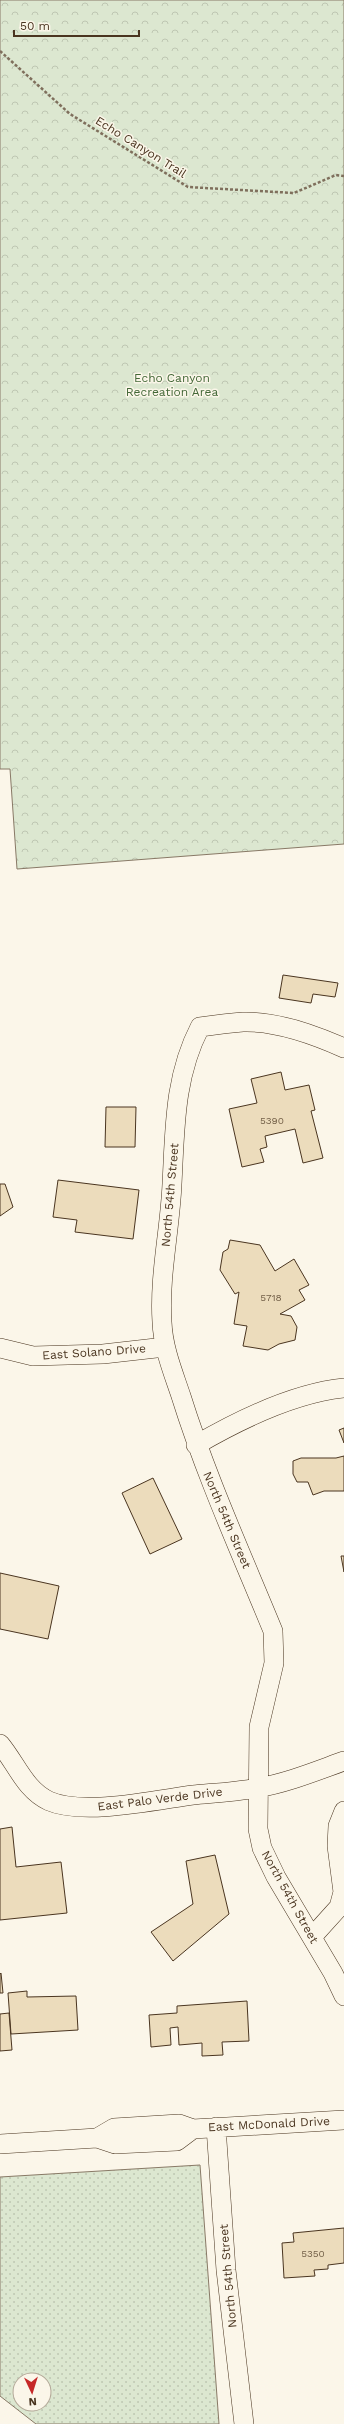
<svg xmlns="http://www.w3.org/2000/svg" width="344" height="2424" font-family="'Work Sans',sans-serif">
<style>
.grass{fill:url(#grass-dots);stroke:#887966;fill-rule:evenodd}
.forest{fill:url(#forest-crowns);stroke:#887966}
.building{fill:#ecdcbc;stroke:#4a3520}
.lines{fill:none;stroke-linecap:round;stroke-linejoin:round}
.minor-casing{stroke:#4a3520;stroke-width:20}
.path{stroke:#7f6f5c;stroke-width:2.5;stroke-dasharray:3 2;stroke-linecap:butt}
.minor{stroke:#fbf6e9;stroke-width:19}
.labels{text-anchor:middle;stroke-width:3;stroke-linejoin:round;paint-order:stroke}
.number-label{font-size:10px;fill:#725f47}
.street-label{font-size:12px;fill:#4a3520;stroke:#fbf6e9}
.park-label{font-size:12px;fill:#436837;stroke:#fbf6e9}
</style>
<defs>
<pattern id="grass-dots" width="8" height="8" patternUnits="userSpaceOnUse"><rect width="8" height="8" fill="#dce7d0"/><path d="M2 2h.1M6 6h.1" fill="none" stroke="#bec7b2" stroke-width="1.8" stroke-linecap="round"/></pattern>
<pattern id="forest-crowns" width="20" height="18" patternUnits="userSpaceOnUse"><rect width="20" height="18" fill="#dce7d0"/><path d="M2 6a3 3 0 1 1 6 0M12 15a3 3 0 1 1 6 0" fill="none" stroke="#bec7b2"/></pattern>
</defs>
<rect width="100%" height="100%" fill="#fbf6e9"/>
<!-- grass -->
<path class="grass" d="M200,2165L219,2424H36L0,2396V2177ZM20,2380H44V2404H20Z"/>
<!-- forest -->
<path class="forest" d="M0,0H344V844L17,869L10,769H0Z"/>
<!-- building -->
<path class="building" d="M283,975L338,983L335,997L313,994L311,1003L279,998Z
M281,1072L285,1090L309,1085L315,1110L311,1111L323,1158L303,1163L295,1129L265,1136L267,1147L260,1149L264,1162L242,1167L229,1109L257,1103L251,1079Z
M106,1107H136L135,1147H105Z
M58,1180L139,1190L133,1239L75,1232L77,1220L53,1217Z
M0,1184H5L13,1207L0,1216Z
M230,1240L260,1245L275,1271L294,1259L309,1285L299,1290L305,1300L280,1314L291,1316L297,1327L295,1340L279,1344L268,1350L243,1346L247,1326L234,1324L239,1292L235,1294L220,1270L223,1252L228,1249Z
M344,1428V1443L339,1430Z
M344,1456V1491H324L313,1495L308,1482H297L293,1474V1461L301,1458H336Z
M153,1478L182,1539L150,1554L122,1493Z
M341,1556H344V1572Z
M0,1573L59,1586L48,1639L0,1629Z
M12,1827L16,1867L61,1862L67,1913L0,1920V1829Z
M215,1855L229,1914L173,1961L151,1932L193,1904L186,1861Z
M1,1973L3,1993H0V1974Z
M27,1991V1997L76,1996L78,2030L11,2034L8,1993Z
M247,2001L249,2041L222,2042L223,2055L202,2056V2043L179,2045L178,2027L170,2028L171,2045L151,2047L149,2015L177,2013V2006Z
M9,2013L12,2050L0,2051V2014Z
M344,2228V2263L328,2265V2269L314,2270L315,2276L284,2278L282,2243L294,2242L293,2233Z"/>
<g class="lines">
<defs>
<path id="minor" d="M344,1048C315,1035 275,1021 243,1022C228,1023 214,1025 200,1027C174,1077 175,1129 172,1184C170,1230 159,1276 162,1322C163,1348 173,1372 181,1396C206,1476 241,1553 273,1631L274,1663L259,1727L258,1829L262,1848L276,1877L333,1973L344,1996
M0,1348L33,1356L103,1354L165,1347
M196,1445C239,1420 294,1393 344,1388
M0,1744C16,1763 25,1790 49,1801C83,1816 156,1800 193,1795C214,1793 236,1792 257,1788C287,1783 316,1771 344,1761
M312,1937L339,1907L343,1892L337,1846L338,1826L344,1811
M216,2127L226,2270L244,2424
M97,2138L114,2128L179,2124L193,2129L344,2120
M0,2144L97,2138L115,2144L177,2141L193,2129"/>
</defs>
<!-- minor casing -->
<use href="#minor" class="minor-casing"/>
<!-- path -->
<path class="path" d="M0,51L70,114L188,187L294,193L336,175L344,176"/>
<!-- minor -->
<use href="#minor" class="minor"/>
</g>
<g class="labels">
<!-- number labels -->
<g class="number-label">
<text x="272" y="1124">5390</text>
<text x="271" y="1301">5718</text>
<text x="313" y="2257">5350</text>
</g>
<!-- street labels -->
<g class="street-label">
<text transform="translate(141 147) rotate(32)" y="4">Echo Canyon Trail</text>
<text transform="translate(170 1195) rotate(-85)" y="4">North 54th Street</text>
<text transform="translate(94 1352) rotate(-4)" y="4">East Solano Drive</text>
<text transform="translate(227 1520) rotate(67)" y="4">North 54th Street</text>
<text transform="translate(160 1799) rotate(-7)" y="4">East Palo Verde Drive</text>
<text transform="translate(290 1897) rotate(61)" y="4">North 54th Street</text>
<text transform="translate(269 2124) rotate(-3)" y="4">East McDonald Drive</text>
<text transform="translate(228 2276) rotate(-95)" y="4">North 54th Street</text>
</g>
<!-- park labels -->
<g class="park-label">
<text x="172" y="382">Echo Canyon<tspan x="172" dy="14">Recreation Area</tspan></text>
</g>
</g>
<!-- north arrow -->
<g transform="translate(32 2392) rotate(176)"><circle r="19" fill="#fbf6e9" stroke="#b4a999"/>
<path d="M0-3L7 15L0 10L-7 15Z" fill="#c62828"/>
<text y="-6" font-size="11" font-weight="bold" text-anchor="middle" fill="#4a3520">N</text>
</g>
<!-- scale -->
<path d="M14 30v6h125v-6" fill="none" stroke="#4a3520" stroke-width="2"/>
<text x="20" y="30" font-size="12" fill="#4a3520" stroke="#fbf6e9" stroke-width="3" paint-order="stroke">50 m</text>
</svg>
